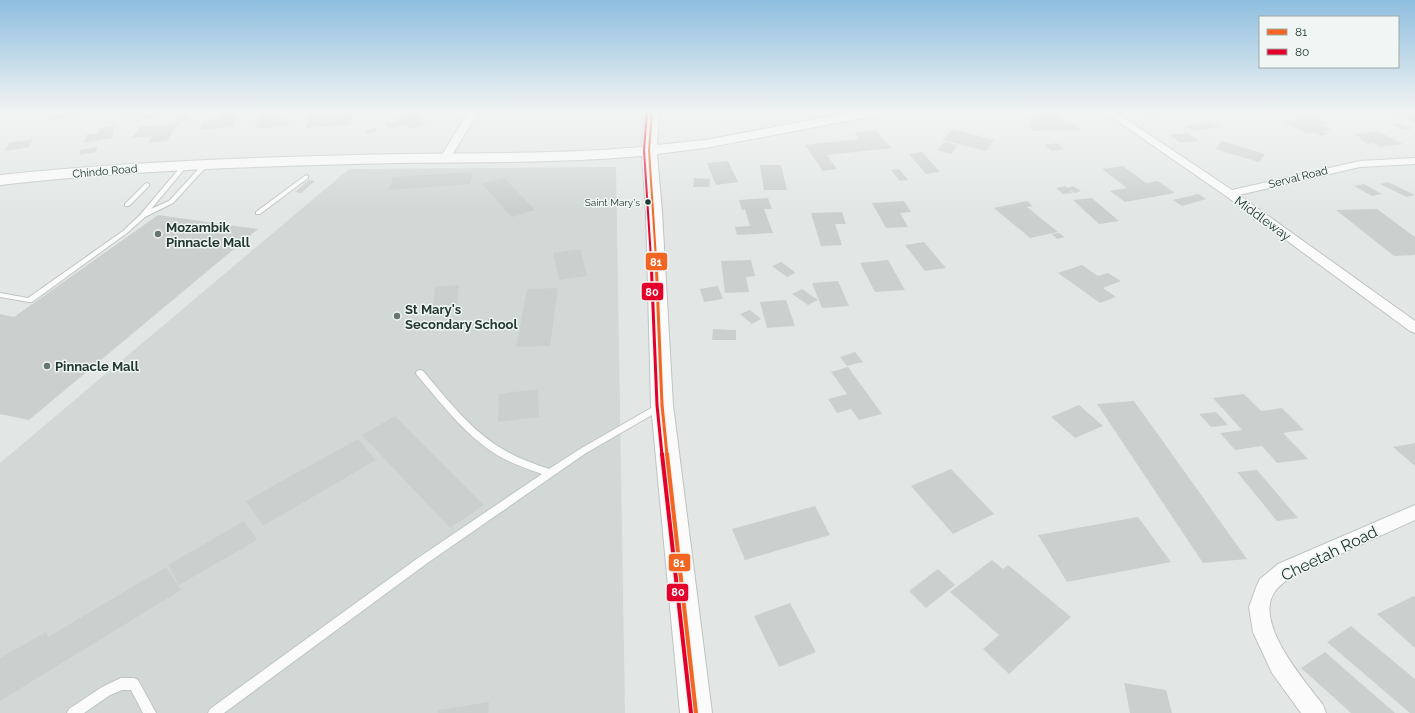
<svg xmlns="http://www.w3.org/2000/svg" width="1415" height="713" font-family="Raleway,sans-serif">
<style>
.built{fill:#d1d8d5}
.building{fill:#cbd0ce}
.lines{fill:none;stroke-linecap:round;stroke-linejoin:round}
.service-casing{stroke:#bfc4c2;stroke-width:2}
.minor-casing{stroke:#bfc4c2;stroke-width:2}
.secondary-casing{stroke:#bfc4c2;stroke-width:2}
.service{fill:#fbfbfb;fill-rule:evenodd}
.minor{fill:#fbfbfb;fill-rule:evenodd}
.secondary{fill:#fbfbfb;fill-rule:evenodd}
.bus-1-far2-casing{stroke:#f0f6f3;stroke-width:4}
.bus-1-far1-casing{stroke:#f0f6f3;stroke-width:6}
.bus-1-casing{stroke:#f0f6f3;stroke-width:7}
.bus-2-far2-casing{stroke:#f0f6f3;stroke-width:4}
.bus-2-far1-casing{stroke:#f0f6f3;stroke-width:6}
.bus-2-casing{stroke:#f0f6f3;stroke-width:7}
.bus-1-far2{stroke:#f26522;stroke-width:2}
.bus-1-far1{stroke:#f26522;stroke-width:3}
.bus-1{stroke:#f26522;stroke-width:4}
.bus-2-far2{stroke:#e4002b;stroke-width:2}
.bus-2-far1{stroke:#e4002b;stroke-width:3}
.bus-2{stroke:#e4002b;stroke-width:4}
.bus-dot{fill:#233731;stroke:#f0f6f3;stroke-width:1.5}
.poi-dot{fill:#667570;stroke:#f0f6f3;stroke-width:1.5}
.labels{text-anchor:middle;stroke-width:3;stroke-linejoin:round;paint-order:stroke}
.far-bus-label{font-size:10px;fill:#233731;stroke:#f0f6f3;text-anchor:end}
.far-street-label{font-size:11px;fill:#233731;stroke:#f0f6f3}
.street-label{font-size:13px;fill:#233731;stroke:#f0f6f3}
.poi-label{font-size:13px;font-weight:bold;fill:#233731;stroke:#f0f6f3;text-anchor:start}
.near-street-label{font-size:16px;fill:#233731;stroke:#f0f6f3}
.line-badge{stroke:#f0f6f3;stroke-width:1.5}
.badge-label{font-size:11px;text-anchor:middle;font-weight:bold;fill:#fff}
</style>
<rect width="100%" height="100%" fill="#e2e7e5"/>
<!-- built -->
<path class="built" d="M616,167L625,713H0V463L349,169Z"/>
<!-- building -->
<path class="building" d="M11,111H37V112L8,114Z
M80,111L77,116L48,120L51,115Z
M125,111H142L141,114L122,117Z
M239,111L237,117L226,118L236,117L232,127L198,130L203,121L218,119L220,113Z
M417,111L425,125L408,129L406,125L388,129L385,123L400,119L397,115Z
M1053,111L1064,123H1075L1081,130L1033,131L1028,125H1033L1029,119H1036L1030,112Z
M1142,111H1149L1161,114L1156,119L1139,114Z
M1272,111H1302L1329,123L1321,125L1332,129L1322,132L1328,134L1321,136L1314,132L1308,134L1283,122L1304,117L1291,112L1279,114Z
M1377,111H1415V123L1390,113L1386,114Z
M164,112L163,116L141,119L143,115Z
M354,112L350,125L305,128L311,115Z
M191,114L188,121L177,122L180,115Z
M275,115L273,120L289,119L287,126L255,129L260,116Z
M1211,122L1219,127L1194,131L1185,126Z
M179,123L167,141L148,143L152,136L132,138L140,127Z
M1400,123L1413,129L1404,130L1391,124Z
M114,126L112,138L84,143L86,135L99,133V129Z
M376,128L377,132L367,134L365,130Z
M952,129L994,140L986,151L943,140Z
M876,130L891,148L827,155L837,169L823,171L805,145L859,139L854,133Z
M1377,131L1403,144L1380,147L1373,143L1368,144L1358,139L1362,138L1353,134Z
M1187,133L1199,141L1181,143L1169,135Z
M33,139L29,147L5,151L9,143Z
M1222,141L1265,154L1259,162L1215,149Z
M944,142L958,145L951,154L937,150Z
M1057,143L1065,149L1052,151L1044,145Z
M97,147L96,152L80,155V150Z
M922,152L940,172L926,174L909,154Z
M728,161L738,182L716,185L707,163Z
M760,165H781L787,190H764Z
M1123,166L1146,183L1158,181L1175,193L1125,202L1110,191L1127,188L1102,169Z
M899,169L908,180L900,181L891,170Z
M473,172L470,184L389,190L393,177Z
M504,178L535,210L512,217L482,184Z
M694,178L710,179L709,187H693Z
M309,180L315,181L301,193L295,192Z
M1388,182L1415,195L1407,197L1380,184Z
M1364,184L1382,194L1372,196L1354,186Z
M1065,186L1073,193L1063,194L1056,188Z
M1073,186L1081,191L1075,193L1067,188Z
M1198,194L1206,199L1182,206L1173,200Z
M768,198L772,209H764L773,233L737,235L735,227L750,226L745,209L742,210L739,200Z
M1092,198L1119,221L1099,224L1073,200Z
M904,201L911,212L900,213L908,227L886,228L872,203Z
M1027,201L1033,206L1027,207L1058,232L1030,238L994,208Z
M1377,209L1415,237V255L1394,256L1336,210Z
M842,212L846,224H835L842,245L821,246L811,213Z
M158,215L258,229L29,420L0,414V314L14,317Z
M1059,233L1065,237L1057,239L1052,234Z
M924,242L946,268L925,271L905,245Z
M580,249L587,276L559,280L553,253Z
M751,260L755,276L746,277L749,292L725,293L721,261Z
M888,260L905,290L875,292L860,263Z
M781,262L796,273L787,277L772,266Z
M1082,265L1098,276L1108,273L1121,281L1103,288L1116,297L1100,303L1058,273Z
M838,281L849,306L822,308L812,283Z
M459,285L457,304L433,306L435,287Z
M718,286L723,299L704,302L700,289Z
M558,288L550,346L516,347L527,289Z
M802,289L818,300L808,305L792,294Z
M786,300L795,326L767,328L760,302Z
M750,310L761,319L752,324L740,314Z
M713,329L736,330V340H712Z
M855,352L863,362L847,366L840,357Z
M848,367L882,414L859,420L851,409L837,413L828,399L847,394L831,372Z
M538,389L539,417L498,422L499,394Z
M1244,394L1261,411L1282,408L1304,430L1283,433L1308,459L1277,463L1262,446L1235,450L1220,433L1242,430L1213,398Z
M1134,401L1247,559L1203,563L1097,404Z
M1079,405L1103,426L1075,438L1051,417Z
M1216,412L1228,425L1211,427L1199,414Z
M395,416L484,505L450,528L362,435Z
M358,439L376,460L263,526L246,501Z
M1415,443V466L1393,447Z
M951,469L994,514L953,534L911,486Z
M1257,470L1298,518L1277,521L1237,472Z
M815,506L830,535L745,560L732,529Z
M1138,517L1171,562L1067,582L1038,535Z
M244,521L257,540L179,585L168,565Z
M992,560L1003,569L1008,565L1071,617L1009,674L983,649L999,635L950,592Z
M166,567L181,590L0,701V658L46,632L48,637Z
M938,569L955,585L926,608L909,591Z
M1414,596L1415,597V648L1377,614Z
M790,603L816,652L779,667L754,616Z
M1351,626L1415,679V713H1410L1327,642Z
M1325,652L1395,713H1351L1301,668Z
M1124,683L1166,690L1172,713H1130Z
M489,702L488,713H438V710Z"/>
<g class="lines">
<defs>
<path id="service" d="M206,162L209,164L208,165L173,203L145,217L127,233L32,302H29L0,297V293L28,298L123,231L140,215L183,164L188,165L151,209L169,201L204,163Z
M306,175L308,176V178L260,214H256V212Z
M147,183L149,184V186L129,206H125V204L145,184Z
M420,370L423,371C447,399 471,431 504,450C518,458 534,464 549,469L580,449L658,404H664L665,406L664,408L586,453L426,564L224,713H208L210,709L418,558L542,474C527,469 511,463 497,455C465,435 441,403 417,375L416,373L417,371Z
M121,678H134L138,680L156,713H143L131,690H122L110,695L84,713H67L69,709L102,687Z"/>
<path id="minor" d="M469,111H479L449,160H441L440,158Z
M1103,111H1114L1232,190L1360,161L1415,158V164L1360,167L1239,195L1415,321V333L1410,331L1226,196Z
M1415,505V520L1292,576C1287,580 1280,585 1276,590C1251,621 1305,681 1323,705L1326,713H1301L1272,673L1253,632L1249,607L1257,585L1260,579L1278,564Z"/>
<path id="secondary" d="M645,111H659L657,145L705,140L859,111H885L883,114L878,115L705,148L657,154L662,212L673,405L712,713H680L651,405L646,212L642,156C560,163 478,162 397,163C264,166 132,170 0,185V175C132,161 264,157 397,154C478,153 560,154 642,147Z"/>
</defs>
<!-- service casing -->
<use href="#service" class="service-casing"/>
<!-- minor casing -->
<use href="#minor" class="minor-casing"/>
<!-- secondary casing -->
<use href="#secondary" class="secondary-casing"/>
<!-- service -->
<use href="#service" class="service"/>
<!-- minor -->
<use href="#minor" class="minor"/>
<!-- secondary -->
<use href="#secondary" class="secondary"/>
<defs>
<path id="bus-1-far2" d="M652,111L649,150L656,259"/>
<path id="bus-1-far1" d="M656,258L662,405L667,455"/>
<path id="bus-1" d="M667,454L696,713"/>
<path id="bus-2-far2" d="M647,111L644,150L651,259"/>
<path id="bus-2-far1" d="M651,258L657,405L662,455"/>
<path id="bus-2" d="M662,454L691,713"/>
</defs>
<!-- bus-1-far2 casing -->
<use href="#bus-1-far2" class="bus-1-far2-casing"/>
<!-- bus-1-far1 casing -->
<use href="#bus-1-far1" class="bus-1-far1-casing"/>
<!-- bus-1 casing -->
<use href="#bus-1" class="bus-1-casing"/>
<!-- bus-2-far2 casing -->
<use href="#bus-2-far2" class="bus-2-far2-casing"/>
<!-- bus-2-far1 casing -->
<use href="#bus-2-far1" class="bus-2-far1-casing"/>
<!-- bus-2 casing -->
<use href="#bus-2" class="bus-2-casing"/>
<!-- bus-1-far2 -->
<use href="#bus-1-far2" class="bus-1-far2"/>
<!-- bus-1-far1 -->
<use href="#bus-1-far1" class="bus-1-far1"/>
<!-- bus-1 -->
<use href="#bus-1" class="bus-1"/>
<!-- bus-2-far2 -->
<use href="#bus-2-far2" class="bus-2-far2"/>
<!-- bus-2-far1 -->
<use href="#bus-2-far1" class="bus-2-far1"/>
<!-- bus-2 -->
<use href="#bus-2" class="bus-2"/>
</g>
<!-- sky -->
<linearGradient id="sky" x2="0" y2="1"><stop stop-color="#8ebedf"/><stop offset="0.53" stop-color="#f2f4f3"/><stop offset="1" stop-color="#f2f4f3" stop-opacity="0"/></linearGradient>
<rect width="1415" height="210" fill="url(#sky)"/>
<!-- markers -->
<circle class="bus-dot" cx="648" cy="202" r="3.5"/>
<g class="poi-dot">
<circle cx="158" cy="234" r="4"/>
<circle cx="397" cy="316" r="4"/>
<circle cx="47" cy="366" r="4"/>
</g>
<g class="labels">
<!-- far-bus labels -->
<g class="far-bus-label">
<text x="640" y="206">Saint Mary's</text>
</g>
<!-- far-street labels -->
<g class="far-street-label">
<text transform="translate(105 171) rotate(-5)" y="4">Chindo Road</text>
<text transform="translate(1298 177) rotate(-14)" y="4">Serval Road</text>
</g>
<!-- street labels -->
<g class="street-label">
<text transform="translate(1263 218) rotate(36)" y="5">Middleway</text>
</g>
<!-- poi labels -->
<g class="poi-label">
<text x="166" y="232">Mozambik<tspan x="166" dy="15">Pinnacle Mall</tspan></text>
<text x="405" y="314">St Mary's<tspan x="405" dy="15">Secondary School</tspan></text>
<text x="55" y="371">Pinnacle Mall</text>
</g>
<!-- near-street labels -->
<g class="near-street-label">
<text transform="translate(1329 553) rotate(-26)" y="6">Cheetah Road</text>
</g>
</g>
<g class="line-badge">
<rect x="645" y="252" width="23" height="19" rx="4" fill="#f26522"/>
<rect x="641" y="282" width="23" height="19" rx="4" fill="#e4002b"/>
<rect x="668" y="553" width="23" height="19" rx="4" fill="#f26522"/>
<rect x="666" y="583" width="23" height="19" rx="4" fill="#e4002b"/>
</g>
<g class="badge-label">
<text x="656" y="266">81</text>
<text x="652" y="296">80</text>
<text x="679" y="567">81</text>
<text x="678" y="596">80</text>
</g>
<!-- legend -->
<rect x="1259" y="16" width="140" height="52" fill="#f0f6f3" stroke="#9eaaa5"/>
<rect x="1267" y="29" width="20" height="6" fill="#f26522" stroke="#9eaaa5"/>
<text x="1295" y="36" font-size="12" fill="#233731">81</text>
<rect x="1267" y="49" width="20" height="6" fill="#e4002b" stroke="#9eaaa5"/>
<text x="1295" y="56" font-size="12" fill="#233731">80</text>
</svg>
